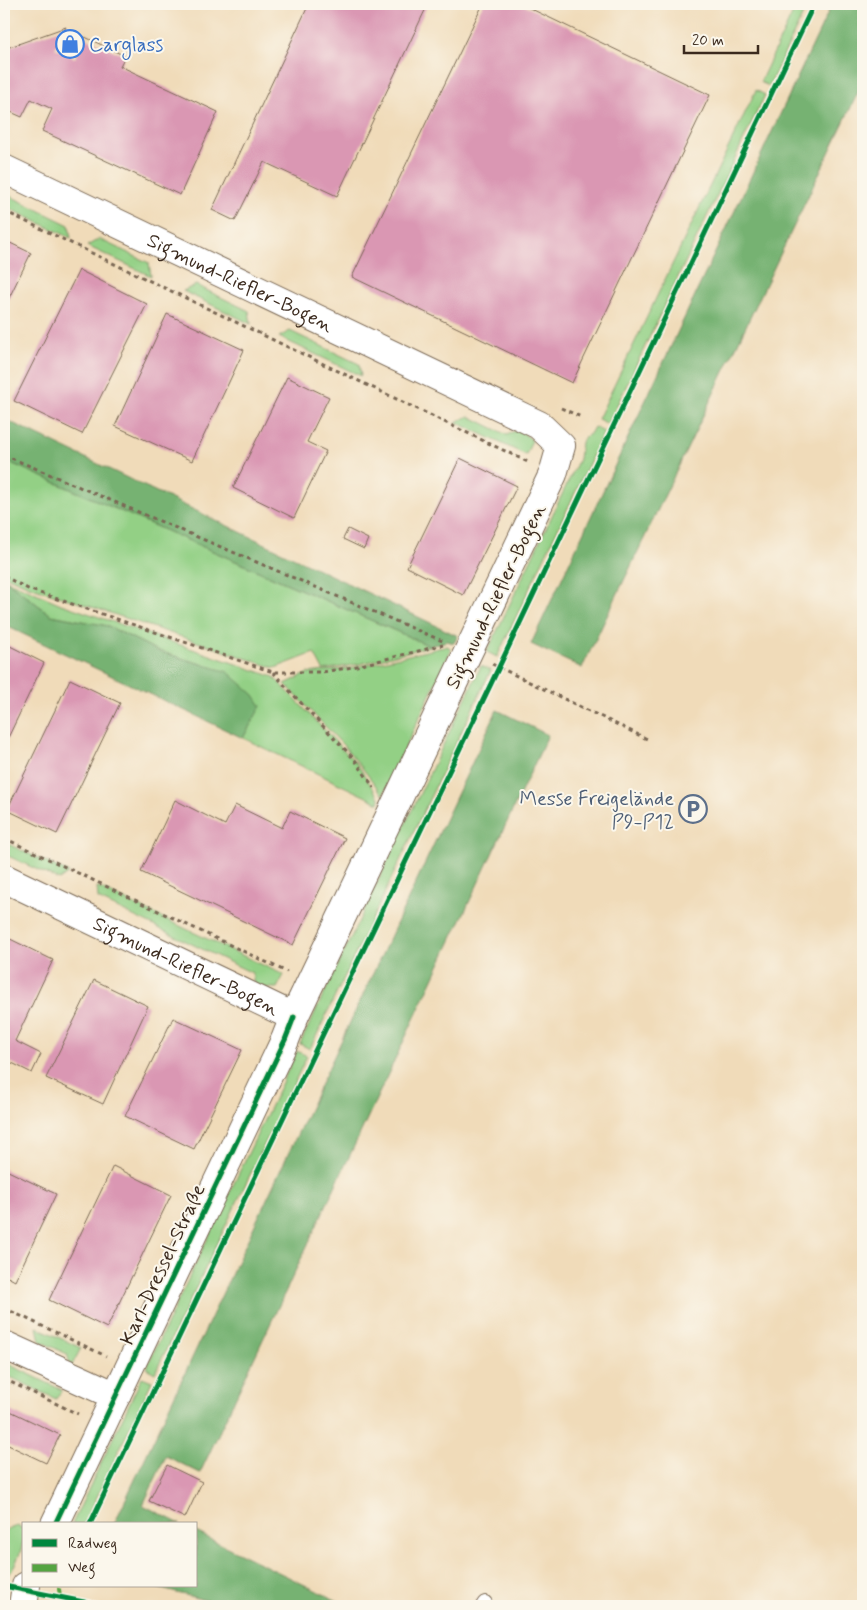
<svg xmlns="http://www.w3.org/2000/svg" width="867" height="1610" font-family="Mynerve,sans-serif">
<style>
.green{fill:#93d085;stroke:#677d52}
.forest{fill:#76b272;stroke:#586e48}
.building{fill:#da97b3}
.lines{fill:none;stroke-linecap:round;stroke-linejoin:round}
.service-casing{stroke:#7a6854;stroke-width:16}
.minor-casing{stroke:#7a6854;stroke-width:30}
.path{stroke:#7a6854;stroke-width:3;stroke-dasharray:4 4;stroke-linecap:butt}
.service{stroke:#fff;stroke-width:14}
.minor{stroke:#fff;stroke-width:28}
.quiet{stroke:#54a441;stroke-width:4;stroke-dasharray:8 4;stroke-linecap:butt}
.cycleway-casing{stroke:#fbf7ec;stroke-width:8}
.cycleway{stroke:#00873e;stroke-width:5}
.labels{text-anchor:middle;stroke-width:4;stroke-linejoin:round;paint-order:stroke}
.shop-label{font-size:20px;fill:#366cbe;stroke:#fbf7ec;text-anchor:start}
.street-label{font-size:20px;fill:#3b2a1e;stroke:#fbf7ec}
.service-label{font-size:20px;fill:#4e5e75;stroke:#fbf7ec;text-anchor:end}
</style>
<rect width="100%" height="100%" fill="#fbf7ec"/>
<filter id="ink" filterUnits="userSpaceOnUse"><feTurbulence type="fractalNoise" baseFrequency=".02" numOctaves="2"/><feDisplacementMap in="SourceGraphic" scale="10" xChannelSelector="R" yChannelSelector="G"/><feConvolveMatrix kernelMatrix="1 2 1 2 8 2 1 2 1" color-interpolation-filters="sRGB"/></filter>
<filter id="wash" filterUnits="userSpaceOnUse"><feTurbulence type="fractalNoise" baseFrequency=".0096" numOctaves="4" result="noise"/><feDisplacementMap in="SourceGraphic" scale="20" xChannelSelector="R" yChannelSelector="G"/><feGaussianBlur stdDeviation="1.12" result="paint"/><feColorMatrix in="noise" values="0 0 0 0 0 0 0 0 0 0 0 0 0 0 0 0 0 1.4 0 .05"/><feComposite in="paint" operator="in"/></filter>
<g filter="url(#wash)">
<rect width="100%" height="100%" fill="#f0dbb9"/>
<!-- green -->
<path class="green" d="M797,4H808L769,86L760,82Z
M756,90L765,95L608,424L598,419Z
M4,193L69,225L71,238L4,206Z
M99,239L149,263L151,276L87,246Z
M196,285L249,311L251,324L183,291Z
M290,331L359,364L361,376L279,337Z
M469,416L507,435L518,429L532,440L526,455L456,422Z
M594,427L604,432L497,657L487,652L579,459L581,442L584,438L590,434Z
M4,460L430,646L360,664L323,670L314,653L275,668L29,586L6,576L4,570Z
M4,579L61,604L274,677L357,764L380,799L379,803L243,738L260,706L211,667L158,651L108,626L51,615Z
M448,646L451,650L383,795L360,765L343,745L285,684L308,673L352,668Z
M481,666L491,670L310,1049L300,1044Z
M4,842L69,873L59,880L4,854Z
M97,887L284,975L277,988H266L254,985L252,973L98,899Z
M297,1051L307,1056L155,1373L146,1368Z
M37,1327L81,1348L71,1367L67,1354L40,1341Z
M4,1362L62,1390L56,1399L4,1374Z
M142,1377L152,1381L84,1524H72Z
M17,1526L24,1529C24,1547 17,1566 4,1579V1531Z"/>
<!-- forest -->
<path class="forest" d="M832,4H863V82L582,668L531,644Z
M4,419L458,636L454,643L447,641L430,646L4,460Z
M4,579L51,615L108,626L158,651L228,672L254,695L261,706L243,738L4,625Z
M497,710L548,735L200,1473L166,1456L143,1505L180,1524H114Z
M196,1532L348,1606H228L150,1586H196Z"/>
<g id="blocks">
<!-- building -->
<path class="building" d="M309,4H428L337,196L264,162L235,221L212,210Z
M483,4H521L710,95L572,383L352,277Z
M66,27L55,48L75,58L85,37L125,56L120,66L218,112L180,195L42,131L52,109L31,99L22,117L4,109V49Z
M4,240L31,253L4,308Z
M79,270L147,304L82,434L14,401Z
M167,314L244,350L192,461L115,426Z
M287,377L329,397L307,442L326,451L294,518L233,488Z
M460,458L517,486L463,595L407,567Z
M348,529L368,539L364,549L343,539Z
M4,643L44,663L4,746Z
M70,679L120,703L57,834L7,810Z
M175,800L225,825L235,805L282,828L290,811L345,838L293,945L141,872Z
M4,936L53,960L15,1041L41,1054L32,1073L4,1059Z
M94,980L148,1006L103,1104L46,1078Z
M173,1018L242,1050L194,1149L125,1116Z
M113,1166L171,1195L107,1328L49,1300Z
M4,1169L56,1194L15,1281L4,1275Z
M4,1408L60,1435L46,1463L4,1443Z
M167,1465L202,1482L185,1518L149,1501Z"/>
</g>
</g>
<g filter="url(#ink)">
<use href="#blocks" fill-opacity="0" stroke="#7a6854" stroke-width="1"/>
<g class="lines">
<defs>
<path id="service" d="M483,1606L485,1603"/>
<g id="minor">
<path id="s1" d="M4,169L539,425L561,446L553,474L294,1017L285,1040L55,1524"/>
<path id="s2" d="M4,878L294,1017"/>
<path d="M4,1345L116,1396"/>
<path d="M23,1606L26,1586"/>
</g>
</defs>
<!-- service casing -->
<use href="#service" class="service-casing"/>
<!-- minor casing -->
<use href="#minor" class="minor-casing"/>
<!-- path -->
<path class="path" d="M4,211L530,463
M561,408L581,417
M4,455L445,642
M4,576L28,589L273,672H322L353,667L443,645
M492,664L647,739
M273,672L286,687L355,760L374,788
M4,838L287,972
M4,1308L106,1356
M4,1379L78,1414"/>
<!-- service -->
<use href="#service" class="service"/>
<!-- minor -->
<use href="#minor" class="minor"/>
<!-- quiet -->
<path class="quiet" d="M60,1596L59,1589L60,1586"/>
<defs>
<path id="cycleway" d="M55,1524L285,1040L294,1017
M90,1524L313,1055L499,667L814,4
M4,1586L104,1606"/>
</defs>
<!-- cycleway casing -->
<use href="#cycleway" class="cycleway-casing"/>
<!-- cycleway -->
<use href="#cycleway" class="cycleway"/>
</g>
</g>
<!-- icons -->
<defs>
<symbol id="shop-ring" viewBox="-11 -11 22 22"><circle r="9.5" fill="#fbf7ec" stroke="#3f7fe0" stroke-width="1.5"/><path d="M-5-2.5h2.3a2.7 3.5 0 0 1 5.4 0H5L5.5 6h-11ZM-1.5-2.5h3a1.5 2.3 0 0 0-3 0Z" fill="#3f7fe0"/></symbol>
<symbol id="parking-ring" viewBox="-11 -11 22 22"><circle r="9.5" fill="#fbf7ec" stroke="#5c6f8a" stroke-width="1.5"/><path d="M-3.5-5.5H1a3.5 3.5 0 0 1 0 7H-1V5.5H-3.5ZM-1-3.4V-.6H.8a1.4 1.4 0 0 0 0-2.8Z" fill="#5c6f8a"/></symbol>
</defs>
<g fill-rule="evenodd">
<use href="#shop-ring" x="54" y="28" width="32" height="32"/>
<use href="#parking-ring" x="677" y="793" width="32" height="32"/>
</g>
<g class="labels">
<!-- shop labels -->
<g class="shop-label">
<text x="89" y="51">Carglass</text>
</g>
<!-- street labels -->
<g class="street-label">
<text dy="7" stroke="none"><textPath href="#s1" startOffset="262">Sigmund-Riefler-Bogen</textPath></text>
<text transform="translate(495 596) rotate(-64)" y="7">Sigmund-Riefler-Bogen</text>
<text dy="7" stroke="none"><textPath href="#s2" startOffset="202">Sigmund-Riefler-Bogen</textPath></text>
<text transform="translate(162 1264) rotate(-65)" y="7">Karl-Dressel-Straße</text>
</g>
<!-- service labels -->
<g class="service-label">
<text x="674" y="805">Messe Freigelände<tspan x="674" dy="23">P9-P12</tspan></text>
</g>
</g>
<!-- margin -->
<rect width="867" height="1610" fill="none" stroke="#fbf7ec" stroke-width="20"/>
<!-- legend -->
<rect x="22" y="1522" width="175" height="65" fill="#fbf7ec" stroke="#aea59a"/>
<rect x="32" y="1539" width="25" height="8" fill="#00873e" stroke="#aea59a"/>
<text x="68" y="1548" font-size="15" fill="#3b2a1e">Radweg</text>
<rect x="32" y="1564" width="25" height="8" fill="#54a441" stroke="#aea59a"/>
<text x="68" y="1572" font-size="15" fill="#3b2a1e">Weg</text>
<!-- scale -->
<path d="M684 45v8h74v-8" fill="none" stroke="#3b2a1e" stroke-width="2.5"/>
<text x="692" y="45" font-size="15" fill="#3b2a1e" stroke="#fbf7ec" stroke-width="4" paint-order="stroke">20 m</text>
</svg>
